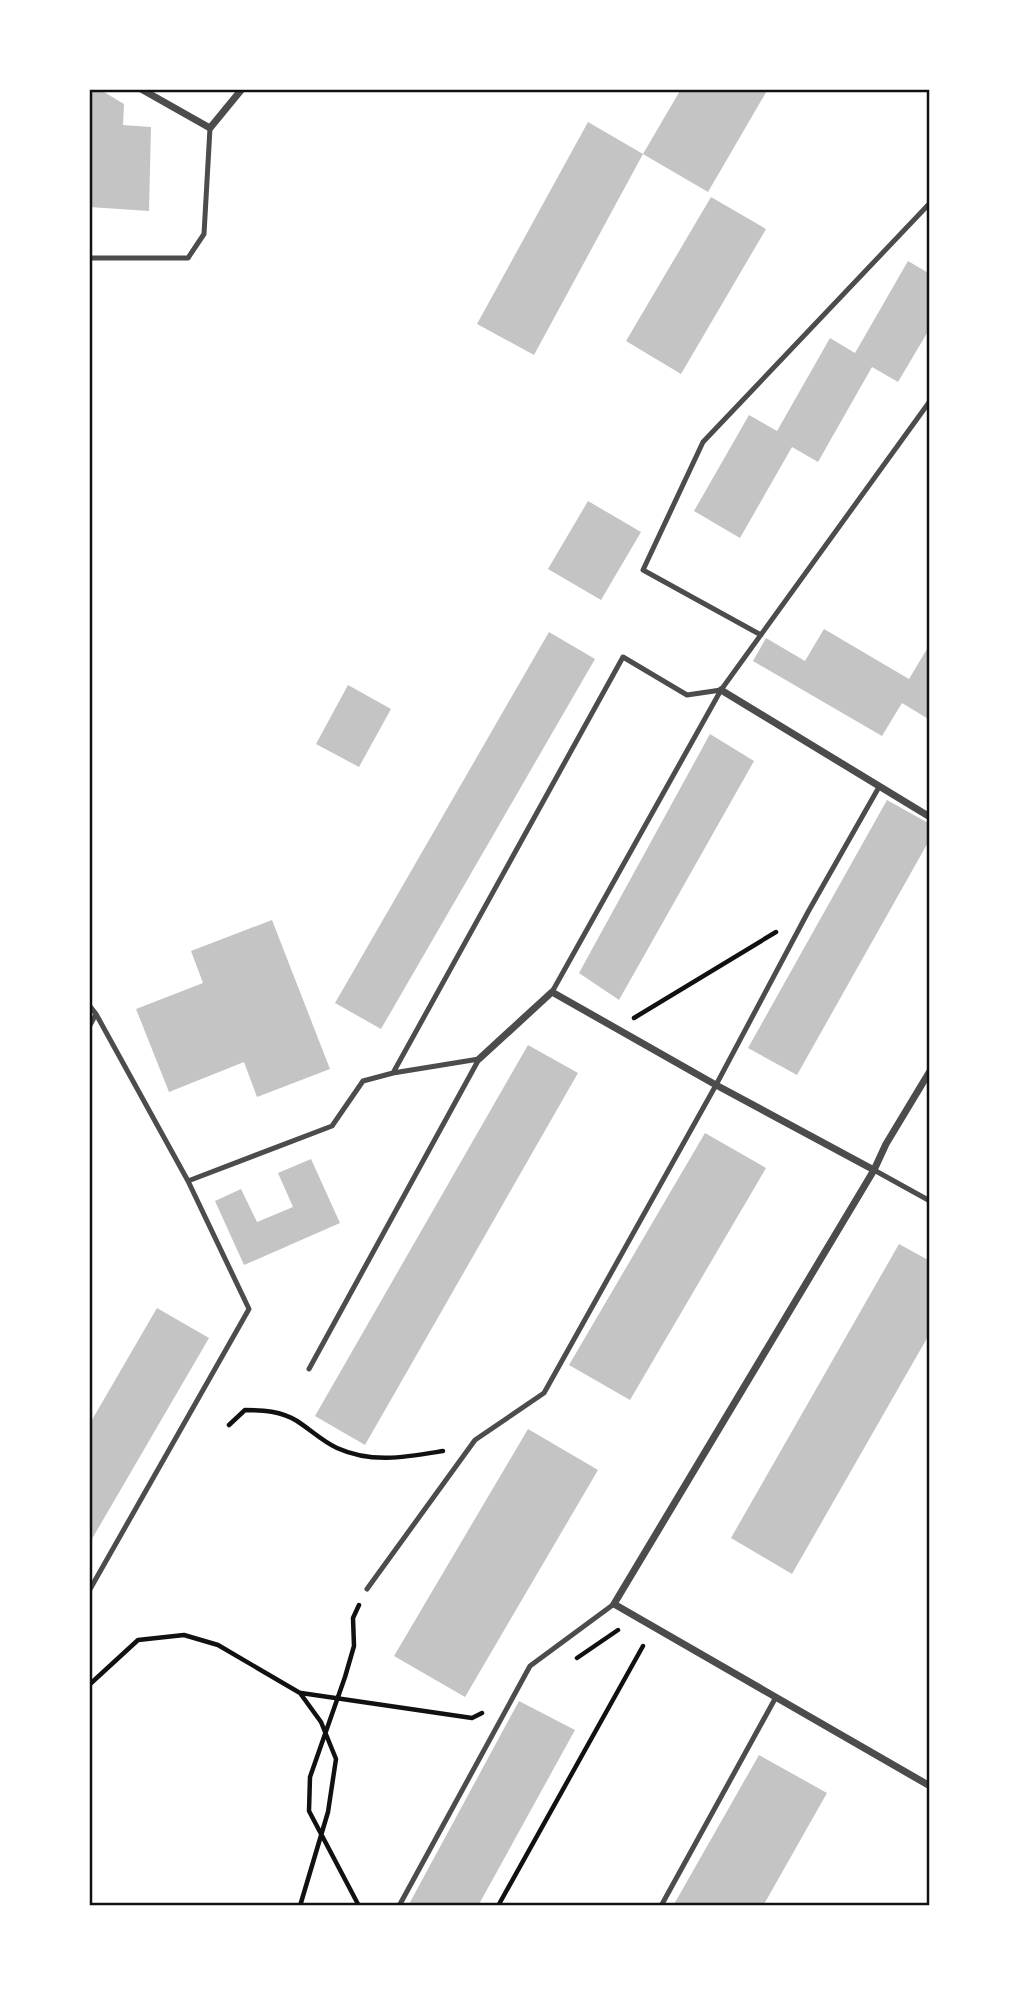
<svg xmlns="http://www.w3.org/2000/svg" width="1019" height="1995" font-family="Lato,sans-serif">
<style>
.building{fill:#c4c4c4}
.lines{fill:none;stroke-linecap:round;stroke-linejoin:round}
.path{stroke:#111;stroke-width:4.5}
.service{stroke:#4c4c4c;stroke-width:5}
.minor{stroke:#4c4c4c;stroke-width:7}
.neatline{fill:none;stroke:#111;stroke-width:2.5}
</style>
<rect width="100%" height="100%" fill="#fff"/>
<!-- building -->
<path class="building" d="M89,89H99L124,104L123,125L151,127L149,211L89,207Z
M681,89H768L708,192L643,154L534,355L477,324L588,122L643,154Z
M711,197L766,229L681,374L626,341Z
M908,261L930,274V328L898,382L872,367L818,462L792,447L740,538L694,511L749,415L777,431L830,338L855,353Z
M588,501L641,532L601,600L548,569Z
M824,629L909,679L930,644V720L902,703L882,736L753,661L766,638L805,661Z
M549,632L595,659L381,1029L335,1003Z
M348,685L391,709L359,767L316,744Z
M710,734L754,761L619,1000L579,973Z
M887,800L930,824V839L797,1075L748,1048Z
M272,920L330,1069L257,1097L244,1062L169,1092L136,1009L203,983L191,951Z
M528,1045L578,1073L365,1445L315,1416Z
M705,1133L766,1168L630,1400L569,1365Z
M311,1159L340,1223L244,1265L215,1201L241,1189L257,1222L293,1207L278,1173Z
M899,1244L930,1261V1333L792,1574L731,1538Z
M157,1308L209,1338L89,1544V1425Z
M528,1429L598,1470L465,1697L394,1656Z
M519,1701L575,1730L478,1906H408Z
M759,1755L827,1793L763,1906H673Z"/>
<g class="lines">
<!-- path -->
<path class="path" d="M634,1018L776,932
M229,1425L245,1410C263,1410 281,1411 297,1421C311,1430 322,1441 337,1448C372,1464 407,1457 443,1451
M577,1658L618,1630
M89,1685L138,1640L184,1635L218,1645L300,1693L321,1722L336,1759L328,1812L300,1906
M301,1693L472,1718L482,1713
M359,1906L309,1811L310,1777L345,1677L354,1646L353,1618L359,1605
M498,1906L643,1646"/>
<!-- service -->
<path class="service" d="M89,258H188L204,234L210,128
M761,635L643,570L703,442L930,203
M552,992L721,690L930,401
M89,1005L96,1014L188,1181L249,1309L89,1591
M89,1027L96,1014
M393,1073L623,657L687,695L721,690
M874,1170L930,1201
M188,1181L332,1126L363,1081L393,1073L479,1059
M309,1369L479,1059
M367,1589L475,1440L544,1393L716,1085L808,912L879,787
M399,1906L530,1666L614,1604
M661,1906L776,1697"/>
<!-- minor -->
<path class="minor" d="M141,89L210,128L242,89
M721,690L930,817
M479,1059L552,992L716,1085L874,1170
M930,1071L886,1144L874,1170L614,1604L930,1786"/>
</g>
<!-- border -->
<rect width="1019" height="1995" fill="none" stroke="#ffffff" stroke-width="182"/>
<rect x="91" y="91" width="837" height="1813" class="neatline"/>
</svg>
